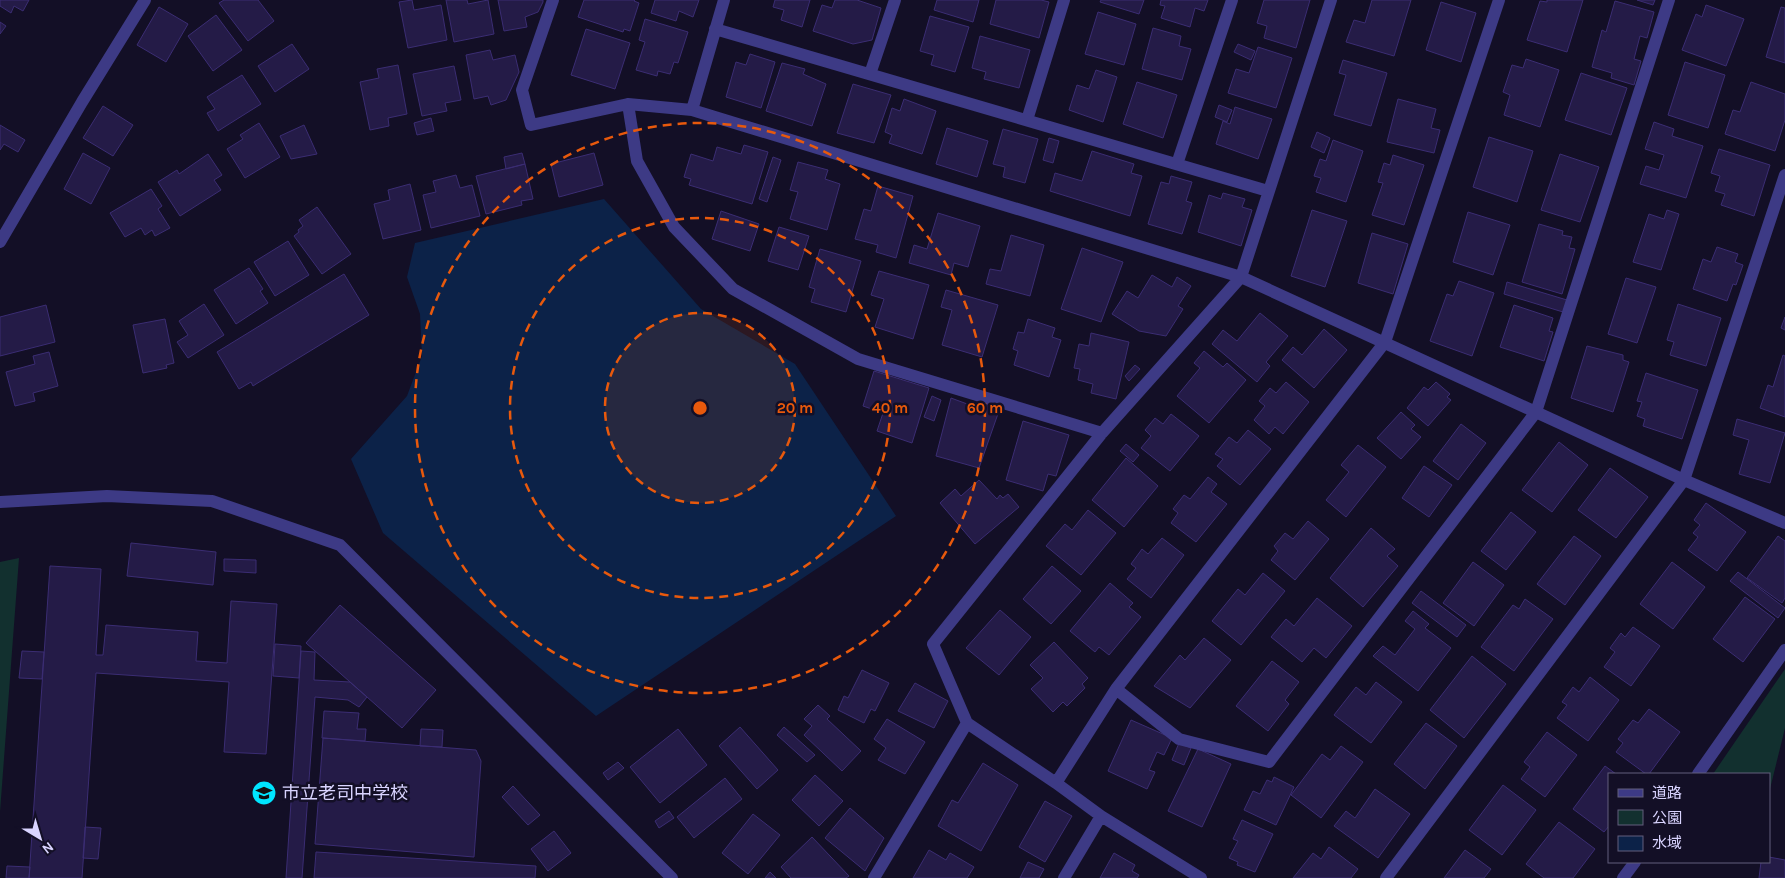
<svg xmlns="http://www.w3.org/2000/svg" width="1785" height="878" font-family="Karla,'Noto Sans JP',sans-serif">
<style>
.green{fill:#12302f}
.water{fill:#0c2248}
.building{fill:#241b47;stroke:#3b2d73}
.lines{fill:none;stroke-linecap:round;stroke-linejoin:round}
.street{stroke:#3d3a85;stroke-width:12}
.ring{fill:none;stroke:#e8590c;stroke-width:2.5;stroke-dasharray:9 6}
.labels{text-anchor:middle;stroke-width:5;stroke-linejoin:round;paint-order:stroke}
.poi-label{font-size:18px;fill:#d9d4ff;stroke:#130f26;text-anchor:start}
.centre{fill:#e8590c;stroke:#130f26;stroke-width:2.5}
.ring-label{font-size:15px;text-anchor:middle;font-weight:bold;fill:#e8590c;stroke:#130f26;stroke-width:5;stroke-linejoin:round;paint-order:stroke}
</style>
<rect width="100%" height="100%" fill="#130f26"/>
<!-- green -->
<path class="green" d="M19,558L0,812V562Z
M1785,669V728L1769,793V774H1713Z"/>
<!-- water -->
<path class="water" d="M604,199L701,309L795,364L896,516L596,716L383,533L351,459L407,396L422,356L420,314L407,277L415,243Z"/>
<!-- building -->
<path class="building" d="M0,0H29L23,11L14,6L11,13L0,6Z
M224,0H258L274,21L248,41L219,3Z
M412,0L414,10L441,5L447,40L408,48L399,2Z
M446,0H467L468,4L488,0L494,34L454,42Z
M498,0H543V2L538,12L525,17L527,27L504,31Z
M584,0H635L634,1L639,3L630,31L624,29L623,32L578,17Z
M655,0H699L693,17L679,11L676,21L651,13Z
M775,0H810L802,27L781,20L784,10L773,7Z
M835,0H857L881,8L872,40L853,44L813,31L822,5L832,8Z
M937,0H979L973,22L934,10Z
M996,0H1041L1049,2L1039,38L990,24Z
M1101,0H1144L1139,14L1100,2Z
M1161,0H1208L1204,11L1195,8L1190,27L1161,18L1165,6L1160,5Z
M1264,0H1310L1296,48L1264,38L1267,26L1257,23Z
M1372,0H1411L1394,56L1346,42L1354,20L1365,23Z
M1547,0H1583L1567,52L1527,40L1540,1L1547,2Z
M1637,0H1655L1653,5Z
M1615,1L1654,12L1647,38L1640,36L1634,59L1641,61L1634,85L1611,78L1612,73L1592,67L1602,30L1606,32Z
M1441,2L1476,13L1461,62L1426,50Z
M1706,5L1744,19L1726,66L1682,50L1696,14L1702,17Z
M159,7L188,24L166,62L137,45Z
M1781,7L1785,8V63L1766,57Z
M1098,12L1136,24L1124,65L1085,54Z
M216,15L242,50L213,71L188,36Z
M930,16L969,27L955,72L931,65L934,55L920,51Z
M645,19L688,32L678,63L674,62L670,74L658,71L657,76L636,70L645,42L639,40Z
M0,22L6,26L0,34Z
M1153,28L1181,36L1179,46L1191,49L1182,80L1142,69Z
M586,29L630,43L615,89L571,75Z
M980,36L1030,50L1019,88L984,79L986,72L972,68Z
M292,44L309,69L275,92L258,66Z
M1238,44L1255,51L1251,60L1234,52Z
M1258,47L1292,58L1276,108L1228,93L1236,69L1249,73Z
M490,50L493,60L515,55L519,72L506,100L491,105L488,96L474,99L466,55Z
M750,54L775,62L761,108L726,97L736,62L746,65Z
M1526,59L1559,70L1540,127L1504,115L1510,95L1503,92L1512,65L1523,68Z
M1343,60L1387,73L1371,126L1334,115L1346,75L1339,73Z
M1685,62L1725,75L1708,128L1668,115Z
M782,63L805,69L803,74L826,84L812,126L766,111Z
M398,65L407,114L388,118L389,126L370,130L360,82L379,78L377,69Z
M454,66L461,100L445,103L447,111L422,116L413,74Z
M1096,70L1117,77L1103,122L1069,110L1077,85L1089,89Z
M1581,73L1627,88L1611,135L1565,120Z
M242,75L261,104L218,131L207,113L215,109L207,97Z
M1137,82L1177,95L1163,138L1123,124Z
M1751,82L1785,94V120L1775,151L1725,134L1733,110L1740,112Z
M853,84L891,95L874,143L837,133Z
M904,99L936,111L922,154L889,143L892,135L885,132L892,108L900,111Z
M1398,99L1436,109L1431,128L1440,130L1434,153L1387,142Z
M1219,105L1232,110L1227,122L1215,117Z
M103,106L133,125L113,156L83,138Z
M1235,107L1272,119L1258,159L1216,144L1223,121L1230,124Z
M431,118L434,131L417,135L414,123Z
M1654,122L1674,129L1672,136L1703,146L1686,198L1640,184L1646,166L1659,170L1664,155L1645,149Z
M259,123L280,157L245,178L227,149L243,139L240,135Z
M0,125L25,140L18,152L4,144L0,150Z
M304,125L317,154L291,159L280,136Z
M947,128L988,141L977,177L936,164Z
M1003,129L1038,139L1025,183L1003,177L1005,167L993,164Z
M1317,132L1330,138L1324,153L1311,147Z
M1489,137L1533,151L1517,202L1473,187Z
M1049,138L1059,141L1053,163L1043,160Z
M1333,140L1363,151L1346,202L1316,192L1321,178L1314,176L1320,159L1326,161Z
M744,145L768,152L752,204L689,185L691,179L684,177L691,154L713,161L717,147L741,154Z
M1719,149L1770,165L1754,216L1721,205L1725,194L1715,191L1720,176L1711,173Z
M1092,151L1134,164L1131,173L1142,176L1130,216L1050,191L1055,173L1082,181Z
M83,153L110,168L91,204L64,189Z
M522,153L525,164L506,169L504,157Z
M594,153L603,185L559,197L551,164Z
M208,154L222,175L214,180L221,190L180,216L158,182L177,170L179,174Z
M1560,154L1599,167L1580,222L1541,210Z
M1393,155L1424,165L1404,225L1372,215L1383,183L1378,182L1384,163L1390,165Z
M773,157L781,160L767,202L759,199Z
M798,162L828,170L825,179L840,184L827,230L790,219L798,192L790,190Z
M525,164L533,199L521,201L522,205L486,214L476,176Z
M456,175L460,188L472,185L480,216L431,228L423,195L436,192L433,181Z
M1171,176L1192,182L1186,201L1192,203L1182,234L1148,224L1161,182L1169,184Z
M410,184L421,230L383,239L374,204L390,200L388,190Z
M878,186L913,196L896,258L876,252L878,245L855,239L864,209L871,211Z
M151,189L162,206L158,209L170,228L155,236L152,230L145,235L141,228L125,237L110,213Z
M1223,193L1245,199L1242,207L1252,210L1241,246L1198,232L1209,195L1221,199Z
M317,207L351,254L322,274L294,236L299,232L298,230L303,226L299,220Z
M1312,210L1347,221L1325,287L1291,276Z
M1667,210L1679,214L1661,270L1633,262L1649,214L1664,219Z
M721,211L759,224L750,251L712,239Z
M1468,212L1510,225L1493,275L1453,262Z
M938,213L980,226L968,267L954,263L951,275L909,263L914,245L927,249Z
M1539,224L1563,231L1562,235L1572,237L1569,248L1575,249L1562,294L1522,282Z
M779,227L809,236L798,270L768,261Z
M1372,233L1408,244L1393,294L1358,283Z
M1011,235L1044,245L1030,296L986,284L990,269L1001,271Z
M288,241L309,275L275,296L254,262Z
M1717,247L1738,254L1735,262L1743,265L1736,285L1733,284L1727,301L1693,289L1703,259L1711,262Z
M1082,248L1123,262L1101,322L1061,309Z
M820,249L861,261L846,312L811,302L815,289L809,287Z
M249,268L263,289L260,291L268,303L236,324L214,290Z
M879,271L929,285L913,339L875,327L884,299L871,295Z
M344,274L369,315L256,384L253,386L251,382L239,389L217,352Z
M1152,275L1172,287L1177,277L1191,286L1178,306L1183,309L1166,336L1139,331L1112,314L1127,291L1138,298Z
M1626,278L1656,287L1637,343L1608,334Z
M1459,281L1494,293L1472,356L1430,341L1447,294L1453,296Z
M1507,282L1567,300L1563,312L1504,294Z
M946,290L998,305L982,357L942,345L952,310L941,307Z
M204,304L224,335L188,358L177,342L188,335L179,321Z
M1678,304L1721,318L1706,366L1670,355L1674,342L1667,340Z
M46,305L55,342L0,356V317Z
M1514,305L1553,318L1549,331L1553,332L1544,361L1500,347Z
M1260,313L1288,336L1266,362L1270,366L1257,382L1212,344L1223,330L1237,341Z
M1785,317V330L1781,328Z
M165,319L174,363L166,365L167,368L143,373L133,325Z
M1028,319L1055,328L1052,337L1061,340L1049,377L1014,365L1018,351L1013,349L1018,332L1024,333Z
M1324,329L1347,350L1314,388L1282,360L1293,347L1302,355Z
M1091,333L1129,342L1116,399L1091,393L1093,384L1078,380L1080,369L1074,368L1079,344L1089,346Z
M1587,346L1623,355V360L1629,362L1613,412L1571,398Z
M1204,351L1223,367L1227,363L1246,380L1209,423L1177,396L1200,368L1194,363Z
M49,352L58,386L33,393L35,401L15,406L6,372L35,364L33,356Z
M1783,355L1785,356V417L1760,408L1768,385L1773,387Z
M1135,365L1140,369L1129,381L1125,376Z
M874,371L929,388L912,443L877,431L883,413L863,406Z
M1646,373L1698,390L1682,439L1643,426L1645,419L1637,416L1642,402L1637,401Z
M1286,382L1309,402L1283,434L1275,427L1269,434L1254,420L1265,406L1259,401L1270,388L1276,393Z
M1436,382L1450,394L1447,397L1451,400L1428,426L1407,408L1424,387L1428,390Z
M932,396L941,400L934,421L924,417Z
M951,398L978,408L980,401L1000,408L979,468L936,456Z
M1401,412L1415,425L1411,429L1421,437L1401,459L1377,438Z
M1171,414L1199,436L1170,471L1141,448L1151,436L1145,430L1155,418L1163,424Z
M1737,419L1785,433L1770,483L1739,474L1749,440L1733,435Z
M1023,421L1069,435L1056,476L1048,474L1043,491L1006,480Z
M1461,424L1486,443L1458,480L1433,461Z
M1248,430L1271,449L1240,485L1217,466L1223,459L1215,454L1229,437L1237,443Z
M1559,442L1588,465L1552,512L1522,490Z
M1126,444L1139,455L1133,462L1120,451Z
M1358,445L1386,467L1346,517L1326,500L1349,472L1341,465Z
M1126,458L1158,486L1124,527L1092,500Z
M1424,466L1452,485L1429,517L1402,498Z
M1610,468L1648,497L1616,538L1578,510Z
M1208,477L1217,484L1211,492L1227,504L1196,542L1171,523L1178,513L1173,509L1184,495L1190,499Z
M979,480L997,499L1000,495L1003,498L1008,494L1019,507L975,544L940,503L955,489L961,496Z
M1706,503L1746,532L1717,571L1688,550L1698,537L1693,533L1700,525L1694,520Z
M1088,510L1116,533L1081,575L1046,546L1065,524L1072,530Z
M1511,512L1536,532L1506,570L1481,551Z
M1308,521L1329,539L1295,580L1271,560L1278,551L1274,546L1285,533L1293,539Z
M1371,528L1395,549L1387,556L1398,566L1363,607L1330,578Z
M1574,536L1601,556L1565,605L1537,584Z
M1778,536L1785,541V598L1782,603L1747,578Z
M1162,538L1184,555L1151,598L1127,579L1136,568L1131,564L1142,549L1148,554Z
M131,543L216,552L213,585L127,576Z
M224,559L256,560V573L224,571Z
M1473,562L1504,585L1474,626L1443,603Z
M1672,562L1705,587L1673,629L1640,604Z
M50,566L101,569L96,655H103L106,625L198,632L196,661L227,663L231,601L277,604L266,754L224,752L229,682L96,673L82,878H29Z
M1052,566L1081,591L1051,624L1023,599Z
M1738,572L1785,608L1778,618L1730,581Z
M1263,573L1285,591L1241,645L1212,621L1238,589L1245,595Z
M1110,583L1133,603L1129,607L1141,617L1109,655L1099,647L1095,652L1070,631Z
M1421,591L1466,625L1457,637L1412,603Z
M1745,597L1775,619L1743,662L1713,639Z
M1317,598L1352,626L1326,658L1314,648L1302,662L1271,637L1286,619L1294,626Z
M1525,599L1553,619L1514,671L1481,647L1513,605L1519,609Z
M340,605L436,690L402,728L306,643Z
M1000,610L1031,637L999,675L966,648Z
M1413,611L1429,624L1425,628L1451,648L1418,691L1373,656L1383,646L1395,655L1415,629L1405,621Z
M1633,627L1660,646L1631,686L1604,667L1615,652L1610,648L1621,633L1625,637Z
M1204,638L1231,660L1190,708L1154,686L1180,655L1185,660Z
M1054,642L1088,678L1082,684L1085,688L1067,706L1063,702L1053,712L1031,689L1043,678L1030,665Z
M275,644L301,646L299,678L273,676Z
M22,651L44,652L42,679L19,678Z
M301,651L315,652L314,680L350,682L367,697L359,707L348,700L315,697L302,878H286Z
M1472,656L1506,684L1464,738L1430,710Z
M1272,661L1299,682L1285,700L1289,704L1268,731L1236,706Z
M862,670L889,683L875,711L871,709L864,723L838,710L844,696L848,698Z
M1590,677L1619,700L1588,741L1557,718L1567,705L1562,702L1573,687L1579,692Z
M1376,682L1402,702L1371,743L1334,715L1356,687L1366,695Z
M915,683L948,701L934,728L898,711Z
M818,705L830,716L827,719L861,751L842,771L804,735L812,726L804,719Z
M1649,709L1680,732L1649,774H1646L1616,752L1623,743L1618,739L1633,720L1638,723Z
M324,711L359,713L357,729H366L365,741L322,738Z
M887,719L925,742L905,774L878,760L886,748L874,739Z
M1131,720L1172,738L1164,755L1157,752L1149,770L1155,772L1147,789L1108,771Z
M1426,723L1457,746L1425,789L1394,764Z
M740,727L778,770L757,789L719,746Z
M784,727L815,755L807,762L777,735Z
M421,729L443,730L442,747L420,746Z
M678,729L707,765L660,803L630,767Z
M1547,732L1577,755L1545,797L1521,779L1530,767L1524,762Z
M323,738L476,750L481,761L474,857L315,844Z
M1179,743L1191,748L1184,765L1172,760Z
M1341,746L1363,762L1321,818L1291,795L1322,754L1330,760Z
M1198,749L1231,764L1202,827L1168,811Z
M618,762L624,768L608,780L603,773Z
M983,763L1018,785L981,851L938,826L952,800L958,803Z
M1605,766L1616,774H1609V826L1604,832L1573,809Z
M815,775L843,801L819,826L792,800Z
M1274,777L1294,787L1276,825L1244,810L1253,791L1260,794L1267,780L1272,782Z
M725,778L742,799L694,838L677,817Z
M1503,785L1536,810L1502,855L1469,830Z
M513,786L540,815L528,825L502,797Z
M1375,789L1410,814L1378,858L1334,826L1346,811L1355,818Z
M1045,801L1072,816L1045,862L1019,847Z
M850,808L884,838L865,871L825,838Z
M669,811L674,818L659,828L655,821Z
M753,814L780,835L748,874L722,853Z
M1242,820L1273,834L1255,872L1237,865L1238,862L1229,858L1238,841L1233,839Z
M1559,822L1595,849L1573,878H1544L1526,864Z
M85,827L101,828L98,859L83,858Z
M554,831L571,853L548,871L531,849Z
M812,837L849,876L846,878H791L781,867Z
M1329,847L1358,869L1351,878H1293L1313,853L1321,859Z
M929,850L946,860L950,853L974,867L967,878H913Z
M1465,850L1491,869L1484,878H1444Z
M316,852L536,866L535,878H314Z
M1114,853L1135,865L1132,871L1139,875L1137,878H1100Z
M1769,857L1785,860V878H1759L1761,862H1769Z
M1028,862L1044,869L1039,878H1020Z
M7,866L30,867L29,878H6Z
M770,872L776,878H765Z"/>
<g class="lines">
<!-- street -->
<path class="street" d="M553,0L522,90L531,125L628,104L692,110L1241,277L1684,480L1785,523
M715,29L1268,191
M870,74L895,0
M628,104L637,161L674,227L733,289L858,359L1102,433
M692,110L724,0
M1027,120L1064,0
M1177,164L1232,0
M0,242L82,102L145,0
M0,502L107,496L212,501L340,545L672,878
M1116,689L1179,739L1269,762L1536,412L1669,0
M967,723L933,644L1102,433L1241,277L1331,0
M1698,774L1785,650
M1101,816L1201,878
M874,878L967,723L1056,783
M1064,878L1101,816L1056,783L1116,689L1385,342L1499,0
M1386,878L1684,480L1785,175
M1623,878L1635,862"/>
</g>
<!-- distance rings -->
<circle cx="700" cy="408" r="95" fill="#e8590c" fill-opacity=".12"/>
<g class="ring">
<circle cx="700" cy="408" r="95"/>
<circle cx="700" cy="408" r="190"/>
<circle cx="700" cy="408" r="285"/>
</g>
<!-- icons -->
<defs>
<symbol id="school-disc" viewBox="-11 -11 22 22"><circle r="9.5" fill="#00e5ff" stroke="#130f26"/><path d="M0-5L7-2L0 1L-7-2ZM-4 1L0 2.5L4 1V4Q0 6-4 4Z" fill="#111"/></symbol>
</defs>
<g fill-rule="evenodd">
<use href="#school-disc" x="250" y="779" width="28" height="28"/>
</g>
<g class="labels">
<!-- poi labels -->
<g class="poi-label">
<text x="282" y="799">市立老司中学校</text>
</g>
</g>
<circle cx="700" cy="408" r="8" class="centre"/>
<g class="ring-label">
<text x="795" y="413">20 m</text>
<text x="890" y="413">40 m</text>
<text x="985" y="413">60 m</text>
</g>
<!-- legend -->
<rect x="1608" y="773" width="162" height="90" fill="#130f26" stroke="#625e7d"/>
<rect x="1618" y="789" width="25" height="8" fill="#3d3a85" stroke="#625e7d"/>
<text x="1652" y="798" font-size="15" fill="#d9d4ff">道路</text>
<rect x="1618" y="810" width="25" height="15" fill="#12302f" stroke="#625e7d"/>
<text x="1652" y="823" font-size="15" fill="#d9d4ff">公園</text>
<rect x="1618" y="836" width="25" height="15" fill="#0c2248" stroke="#625e7d"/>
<text x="1652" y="848" font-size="15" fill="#d9d4ff">水域</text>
<!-- north arrow -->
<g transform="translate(40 838) rotate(142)" stroke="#130f26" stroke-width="4" paint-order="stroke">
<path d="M0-4L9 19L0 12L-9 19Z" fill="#d9d4ff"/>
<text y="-8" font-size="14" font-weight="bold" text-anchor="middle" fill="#d9d4ff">N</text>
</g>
</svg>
